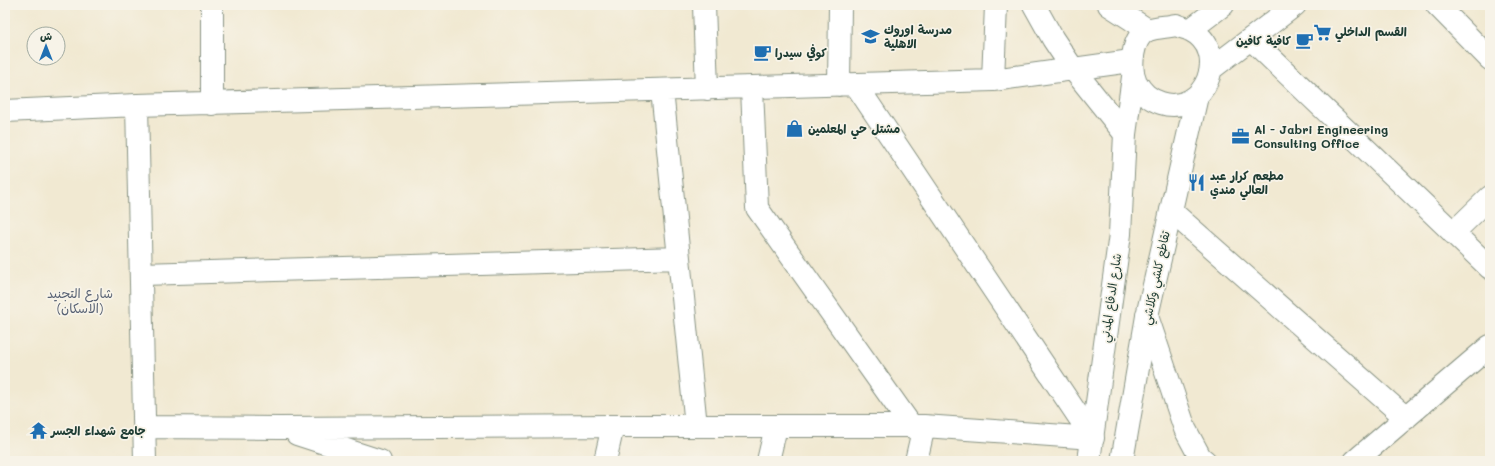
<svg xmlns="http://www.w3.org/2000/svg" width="1495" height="466" font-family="Mali,'Playpen Sans Arabic',sans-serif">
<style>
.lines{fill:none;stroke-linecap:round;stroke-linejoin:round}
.minor-casing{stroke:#889383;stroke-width:24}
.major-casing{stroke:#889383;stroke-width:24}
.minor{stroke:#fff;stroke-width:22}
.major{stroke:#fff;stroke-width:22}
.labels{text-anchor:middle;stroke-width:3.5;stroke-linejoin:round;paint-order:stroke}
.poi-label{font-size:12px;font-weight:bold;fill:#1f3d34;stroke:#f7f3e8;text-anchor:start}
.street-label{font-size:12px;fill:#1f3d34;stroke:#f7f3e8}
.neighbourhood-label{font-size:13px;fill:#586274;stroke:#f7f3e8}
</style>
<rect width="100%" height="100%" fill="#f7f3e8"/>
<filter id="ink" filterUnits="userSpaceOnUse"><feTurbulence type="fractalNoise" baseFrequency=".025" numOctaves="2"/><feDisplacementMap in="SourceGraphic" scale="8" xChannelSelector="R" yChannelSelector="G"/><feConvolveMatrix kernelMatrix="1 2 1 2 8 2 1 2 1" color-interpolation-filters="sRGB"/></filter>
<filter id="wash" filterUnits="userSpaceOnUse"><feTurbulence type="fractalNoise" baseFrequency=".012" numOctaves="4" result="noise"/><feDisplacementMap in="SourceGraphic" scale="16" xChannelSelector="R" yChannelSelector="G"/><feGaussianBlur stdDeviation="0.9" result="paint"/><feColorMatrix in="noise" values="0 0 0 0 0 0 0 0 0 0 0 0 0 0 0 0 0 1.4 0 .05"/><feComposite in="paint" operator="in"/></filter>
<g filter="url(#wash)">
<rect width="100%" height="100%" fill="#f1e9d2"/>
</g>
<g filter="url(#ink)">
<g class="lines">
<defs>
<path id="minor" d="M212,5V104
M704,5L707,89
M1034,5L1053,39L1073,69L1125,134
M1109,5L1148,30
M1437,5L1490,59
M1251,39L1490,268
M993,80L996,5
M839,85L840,5
M856,85L1093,438
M752,88L757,208L912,427
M662,90L696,426
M137,105L145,461
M5,111L137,105L993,80L1131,61
M1171,211L1406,418
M1453,233L1490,197
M142,274L679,258
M1147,316L1185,429L1200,457L1205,461
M145,427L280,428L613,426H924L1093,438
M297,434L380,461
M605,461L613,426
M768,461L776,427
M916,461L924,426
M1355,461L1490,346"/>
<path id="major" d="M1176,25C1180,27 1186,28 1190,30C1232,51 1205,117 1161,103C1149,99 1142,93 1136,82C1129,68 1132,37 1148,30C1156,27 1167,27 1176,25Z
M1190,30L1223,5
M1211,69L1295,5
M1089,461L1120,234L1125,134L1133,77
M1122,461L1147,316L1197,96"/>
</defs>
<!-- minor casing -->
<use href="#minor" class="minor-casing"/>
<!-- major casing -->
<use href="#major" class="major-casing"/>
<!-- minor -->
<use href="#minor" class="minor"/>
<!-- major -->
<use href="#major" class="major"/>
</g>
</g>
<!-- icons -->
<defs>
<symbol id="supermarket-bare" viewBox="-9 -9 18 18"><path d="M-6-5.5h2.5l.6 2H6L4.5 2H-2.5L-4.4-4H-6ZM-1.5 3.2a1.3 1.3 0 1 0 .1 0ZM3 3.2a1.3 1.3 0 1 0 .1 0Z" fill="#1f6fb2" stroke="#f7f3e8" stroke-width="2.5" paint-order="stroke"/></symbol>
<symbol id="school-bare" viewBox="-9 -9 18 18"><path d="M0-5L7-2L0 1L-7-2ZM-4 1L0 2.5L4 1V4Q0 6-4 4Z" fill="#1f6fb2" stroke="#f7f3e8" stroke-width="2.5" paint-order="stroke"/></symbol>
<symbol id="cafe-bare" viewBox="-9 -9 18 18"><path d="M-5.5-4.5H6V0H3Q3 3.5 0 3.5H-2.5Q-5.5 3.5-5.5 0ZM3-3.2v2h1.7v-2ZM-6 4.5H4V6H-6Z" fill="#1f6fb2" stroke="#f7f3e8" stroke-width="2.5" paint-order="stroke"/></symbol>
<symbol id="shop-bare" viewBox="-9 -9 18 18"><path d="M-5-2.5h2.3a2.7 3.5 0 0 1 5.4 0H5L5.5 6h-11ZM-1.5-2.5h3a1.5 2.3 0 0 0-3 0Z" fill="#1f6fb2" stroke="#f7f3e8" stroke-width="2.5" paint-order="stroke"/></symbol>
<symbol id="office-bare" viewBox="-9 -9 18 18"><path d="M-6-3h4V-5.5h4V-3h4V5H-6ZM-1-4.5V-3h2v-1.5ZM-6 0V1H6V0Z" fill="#1f6fb2" stroke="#f7f3e8" stroke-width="2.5" paint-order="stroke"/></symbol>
<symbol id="restaurant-bare" viewBox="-9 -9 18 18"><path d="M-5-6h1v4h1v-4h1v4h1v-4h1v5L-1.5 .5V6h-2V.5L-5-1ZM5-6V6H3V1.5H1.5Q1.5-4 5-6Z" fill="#1f6fb2" stroke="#f7f3e8" stroke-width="2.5" paint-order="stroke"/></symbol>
<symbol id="temple-bare" viewBox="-9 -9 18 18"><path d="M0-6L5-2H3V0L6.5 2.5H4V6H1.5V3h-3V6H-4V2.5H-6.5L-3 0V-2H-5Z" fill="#1f6fb2" stroke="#f7f3e8" stroke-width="2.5" paint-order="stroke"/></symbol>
</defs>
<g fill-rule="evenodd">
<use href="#supermarket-bare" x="1310" y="20" width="25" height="25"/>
<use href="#school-bare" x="858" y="24" width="25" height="25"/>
<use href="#cafe-bare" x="1292" y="28" width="25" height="25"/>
<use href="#cafe-bare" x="750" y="40" width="25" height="25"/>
<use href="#shop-bare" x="782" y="116" width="25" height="25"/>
<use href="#office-bare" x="1228" y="124" width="25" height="25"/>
<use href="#restaurant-bare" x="1184" y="170" width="25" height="25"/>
<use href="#temple-bare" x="26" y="418" width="25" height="25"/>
</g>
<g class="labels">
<!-- poi labels -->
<g class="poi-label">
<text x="884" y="34">مدرسة اوروك<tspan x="884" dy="14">الاهلية</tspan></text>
<text x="1335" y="36">القسم الداخلي</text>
<text x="1291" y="45" text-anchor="end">كافية كافين</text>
<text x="775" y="57">كوفي سيدرا</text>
<text x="808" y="133">مشتل حي المعلمين</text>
<text x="1254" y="134">Al - Jabri Engineering<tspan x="1254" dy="14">Consulting Office</tspan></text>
<text x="1210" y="180">مطعم كرار عبد<tspan x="1210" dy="14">العالي مندي</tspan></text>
<text x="51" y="435">جامع شهداء الجسر</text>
</g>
<!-- street labels -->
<g class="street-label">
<text transform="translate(1156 278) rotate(-78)" y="4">تقاطع كلشي وكلاشي</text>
<text transform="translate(1111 298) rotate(-82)" y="4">شارع الدفاع المدني</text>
</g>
<!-- neighbourhood labels -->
<g class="neighbourhood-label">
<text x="80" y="298">شارع التجنيد<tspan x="80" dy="15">(الاسكان)</tspan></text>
</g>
</g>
<!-- margin -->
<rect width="1495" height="466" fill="none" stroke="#f7f3e8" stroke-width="20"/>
<!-- north arrow -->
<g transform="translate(46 46)"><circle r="19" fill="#f7f3e8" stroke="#a1aaa0"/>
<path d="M0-3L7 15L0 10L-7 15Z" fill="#1f6fb2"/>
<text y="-6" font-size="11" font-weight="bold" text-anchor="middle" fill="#1f3d34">ش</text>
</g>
</svg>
